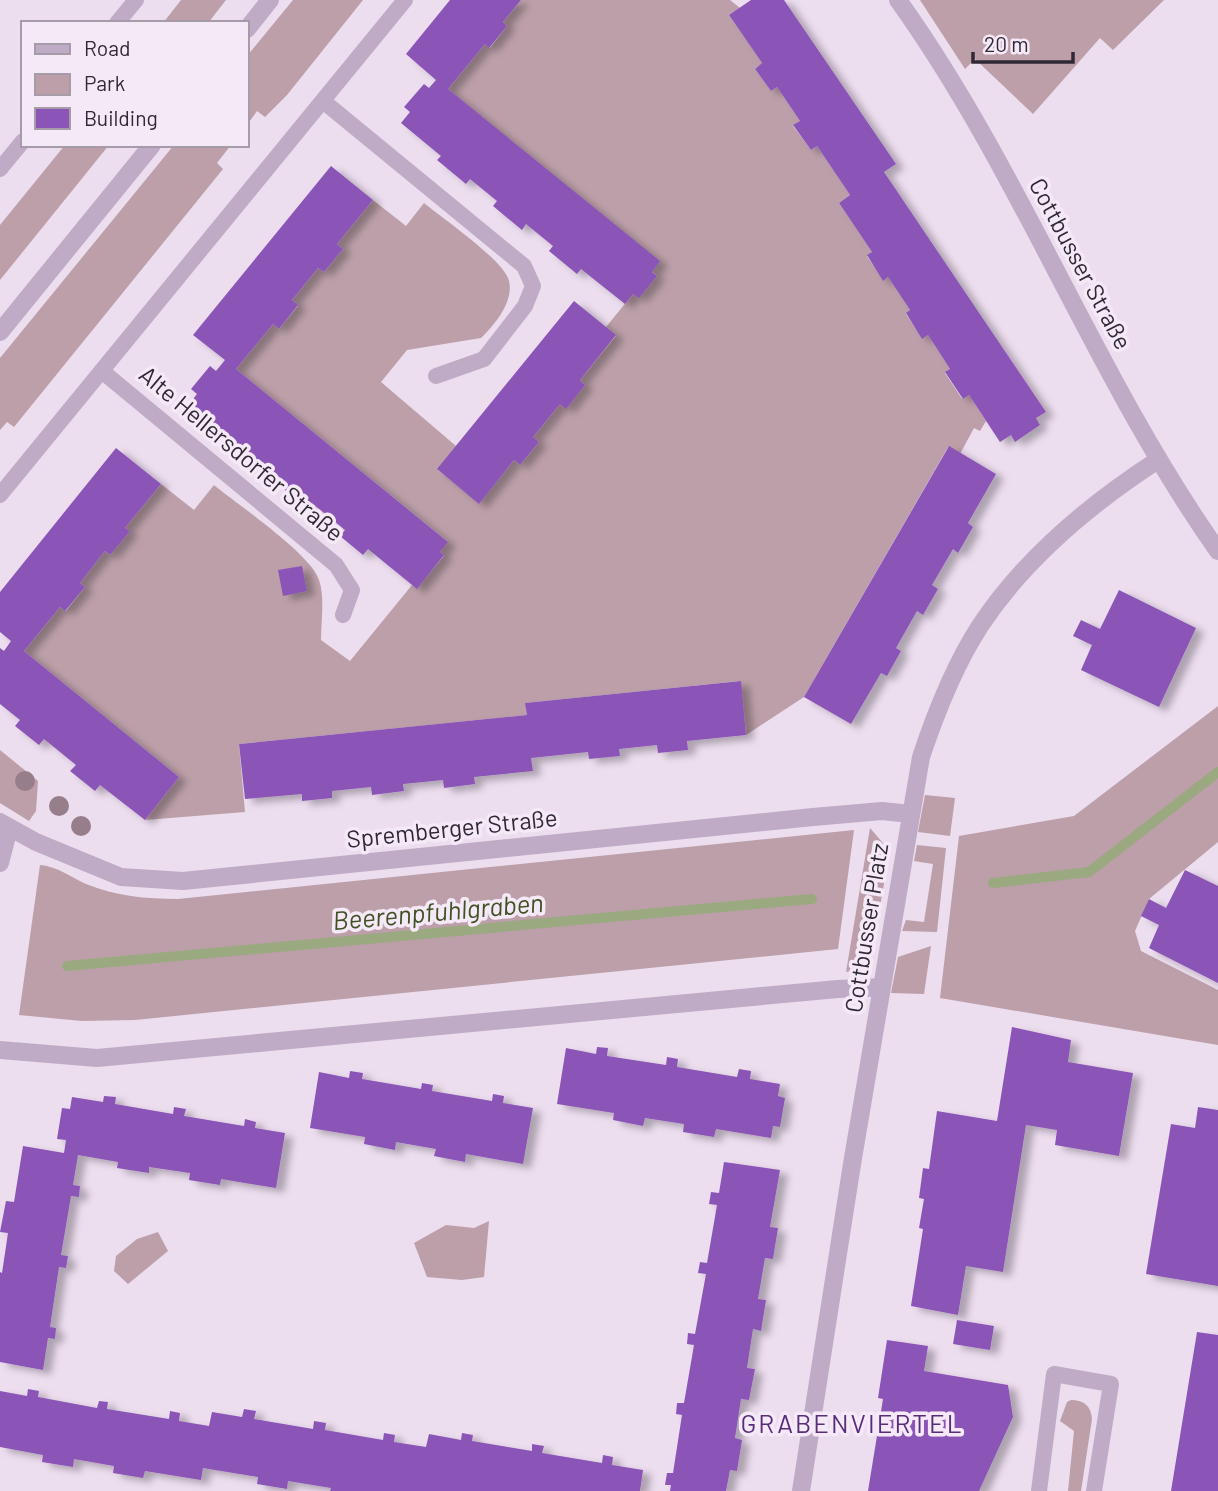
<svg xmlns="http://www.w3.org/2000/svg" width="1218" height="1491" font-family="Barlow,sans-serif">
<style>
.green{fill:#bc9fa9}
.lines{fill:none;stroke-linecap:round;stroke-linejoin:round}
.stream{stroke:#9aa980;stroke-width:10}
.building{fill:#8b54b7;filter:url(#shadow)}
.service{stroke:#c0abc6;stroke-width:16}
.minor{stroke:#c0abc6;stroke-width:18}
.tertiary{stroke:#c0abc6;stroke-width:18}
.tree{fill:#967e8b}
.labels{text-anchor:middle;stroke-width:7;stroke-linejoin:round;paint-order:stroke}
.street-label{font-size:24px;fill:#302934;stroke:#f5e9f7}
.water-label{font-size:26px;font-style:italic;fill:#405124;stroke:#f5e9f7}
.neighbourhood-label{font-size:26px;letter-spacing:2px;fill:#572c79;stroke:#f5e9f7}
</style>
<defs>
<filter id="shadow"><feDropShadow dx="8" dy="4.5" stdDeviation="3.5" flood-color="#0004"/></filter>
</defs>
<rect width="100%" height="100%" fill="#ecddef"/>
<!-- green -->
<path class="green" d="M181,0H226L208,23H163Z
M293,0H363L287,95L265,117L257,111L247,125V56Z
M521,0H730L740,8L729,15L762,63L755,69L771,91L777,87L800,121L793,126L811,150L817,146L850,195L839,203L872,252L867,256L883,280L888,277L910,310L906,314L922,338L928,335L950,369L945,373L962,399L969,395L986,421L980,431L974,428L960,454L948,447L804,697L746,735L740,681L526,703L527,715L239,744L245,812L145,820L179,777L24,651L60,607L66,611L85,587L80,583L105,551L110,555L129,531L125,528L161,484L194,510L214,485C238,505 311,554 319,580C325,597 321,621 321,640L350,661L412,585L417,588L444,556L440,552L447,541L236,369L273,324L279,329L298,306L292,300L318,268L324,272L343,249L337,244L373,200L406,226L424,203C442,218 505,261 509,281C514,301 495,325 481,338L407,350L381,382L456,446L438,470L479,503L514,460L520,465L539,442L533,437L560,404L585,385L580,380L616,336L606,327L633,294L657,276L448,89L485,44L490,48L507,26L503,22Z
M920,0H1164L1113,50L1100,38L1033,114L975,59L965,69Z
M65,145H109L0,280V225Z
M174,145H231L217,163L223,169L14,427L7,422L0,430V358Z
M1218,706V842L1149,899L1135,931L1141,951L1218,990V1045L940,998L959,836L1074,816Z
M0,750L38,781L36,811L29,821L0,803Z
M925,795L955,798L950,836L918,832Z
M870,828L889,850L888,861L872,952C866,963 859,970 846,972Z
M854,830L838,949L135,1020L82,1021L19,1015L40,865C56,866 71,877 86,884C116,896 145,899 178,899Z
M917,845L946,848L937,932L902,931L906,920L924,922L933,864L914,861Z
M931,946L924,994L891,993L898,957Z
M489,1221L484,1277L462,1280L427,1277L414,1243L446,1225L474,1228Z
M158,1232L168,1251L128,1284L114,1271L116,1256L137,1239Z
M1071,1400C1084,1400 1091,1406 1092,1419L1081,1491H1068L1074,1431L1060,1421L1067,1402Z"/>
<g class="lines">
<!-- stream -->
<path class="stream" d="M993,883L1089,872L1218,772
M67,966L812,899"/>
</g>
<!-- building -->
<path class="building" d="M450,0H521L503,22L507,26L489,48L485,44L448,89L660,261L652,272L657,276L639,298L633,294L625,304L581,269L577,274L549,251L553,246L526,224L522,230L493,206L497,201L470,179L466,184L437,160L441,156L401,123L410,112L404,107L424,84L429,88L436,80L406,54Z
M751,0H784L896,164L884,172L1046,412L1036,418L1040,425L1015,442L1011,435L1000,442L969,395L963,399L945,372L950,369L928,335L922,339L906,313L910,310L888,277L883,281L867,255L872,252L839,203L850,195L817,146L811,150L793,125L800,121L777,87L771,91L755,69L762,63L729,15Z
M331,166L373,200L337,244L343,249L324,272L318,268L292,300L298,305L279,329L273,324L236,369L448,542L440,552L444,555L417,589L368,549L363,555L340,536L345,530L312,503L307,509L284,489L288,484L257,459L252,465L228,445L232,439L190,403L197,394L191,389L210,366L216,371L225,360L193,335Z
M574,301L616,335L580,380L585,385L566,409L560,404L533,437L539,442L520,465L514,460L479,504L437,469Z
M949,446L996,474L968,523L973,527L958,553L953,549L932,585L938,589L923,615L917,611L896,648L901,651L887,676L881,673L851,724L804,697Z
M116,448L161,484L125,528L130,531L110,555L105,551L80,583L85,587L65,611L60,607L24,651L179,777L145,820L100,785L95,791L70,771L76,765L44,739L39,745L15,726L20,720L0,704V648L4,651L11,641L0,632V592Z
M302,566L307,591L283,596L278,570Z
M1119,590L1196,628L1159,707L1081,670L1092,645L1073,636L1081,620L1100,629Z
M741,681L746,735L687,741L688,750L658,753L657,745L619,749L620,756L589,759L588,752L531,758L533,771L474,777L475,784L444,788L443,780L403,784L404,791L372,795L371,787L332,791V798L302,801V794L245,799L239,744L527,715L525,703Z
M1185,870L1218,886V983L1149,948L1159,925L1141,916L1149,899L1166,908Z
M1012,1027L1071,1040L1068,1062L1133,1073L1119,1156L1055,1145L1057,1130L1026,1125L1003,1272L966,1266L958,1315L911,1306L923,1229L919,1228L924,1199L919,1198L923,1168L929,1169L937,1111L997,1121Z
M597,1047L608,1048L607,1056L666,1065L667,1057L678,1059L677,1067L737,1077L739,1069L751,1071L750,1079L780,1084L778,1096L785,1098L780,1127L773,1126L771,1138L716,1129L714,1137L683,1132L684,1124L645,1118L643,1126L613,1120L614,1113L557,1104L566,1048L596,1054Z
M350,1071L363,1073L362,1079L421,1089L422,1083L433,1085L432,1091L492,1101L493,1094L504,1096L503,1103L533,1108L523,1164L466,1154L465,1162L434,1156L436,1149L396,1142L395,1150L364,1144L365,1137L310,1128L319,1072L349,1078Z
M104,1096L116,1097L115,1104L173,1114L174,1107L186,1109L184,1116L244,1126L245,1119L256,1122L255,1128L285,1133L276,1188L221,1179L220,1185L189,1180L190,1173L149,1167V1173L117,1168L118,1162L78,1155L73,1185L80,1186L79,1197L71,1196L61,1255L68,1256L66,1268L59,1267L50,1327L56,1328L55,1339L48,1338L43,1370L0,1362V1272L2,1273L8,1233L0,1232L6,1201L14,1202L23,1146L64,1153L66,1140L57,1139L62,1108L70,1109L72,1097L103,1102Z
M1198,1107L1218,1110V1286L1146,1274L1171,1124L1195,1128Z
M724,1162L780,1170L770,1227L778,1228L773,1259L765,1258L758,1299L766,1300L761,1331L753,1329L747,1368L755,1369L749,1400L741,1399L735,1438L742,1440L737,1471L730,1470L726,1491H670L671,1485H665L667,1473H673L682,1415L676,1414L677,1403H684L694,1345L687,1344L688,1333L695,1334L706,1274L698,1273L700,1262L707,1263L717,1205L709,1204L711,1192L719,1193Z
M957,1320L994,1326L990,1350L953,1344Z
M1197,1332L1218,1335V1491H1171Z
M887,1340L928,1346L924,1371L1008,1385L1013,1417L979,1491H868L883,1399L878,1398Z
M28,1389L39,1391L38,1397L97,1408L99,1401L108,1402L107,1409L169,1419L170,1411L180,1413L179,1421L209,1426L212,1412L242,1417L244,1409L256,1411L254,1419L313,1429L314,1421L326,1423L325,1430L383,1440L384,1433L395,1435L394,1442L426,1447L429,1434L461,1440L462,1433L473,1435L472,1441L532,1451V1444L544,1446L542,1453L602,1463L603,1455L613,1457L612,1465L643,1470L640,1491H330L331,1488L288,1481L287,1489L257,1484L258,1477L203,1468L201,1480L145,1471L143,1478L113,1473L114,1466L74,1459L73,1467L42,1462L43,1455L0,1447V1391L27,1396Z"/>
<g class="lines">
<!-- service -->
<path class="service" d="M117,23L136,0
M323,101L524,266L533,286L525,306L484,359L436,376
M0,169L23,141
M103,372L336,565L352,590L343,615
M0,495L405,0
M1039,1491L1054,1374L1111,1384L1094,1491"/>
<!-- minor -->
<path class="minor" d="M898,0C1022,173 1095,377 1218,551
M0,822L36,842L121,877L183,881L813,817L882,811L910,814
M0,863L9,828
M0,1050L97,1058L838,989L882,987
M801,1491L852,1164L921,757C936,712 954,666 980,626C1025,558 1090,504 1158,460"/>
<!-- tertiary -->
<path class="tertiary" d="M247,29L270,0
M0,332L152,145"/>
</g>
<!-- trees -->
<g class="tree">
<circle cx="25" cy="781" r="10"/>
<circle cx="59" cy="806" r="10"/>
<circle cx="81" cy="826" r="10"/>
</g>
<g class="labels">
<!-- street labels -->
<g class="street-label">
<text transform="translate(1080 264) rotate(62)" y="8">Cottbusser Straße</text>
<text transform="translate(241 454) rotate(40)" y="8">Alte Hellersdorfer Straße</text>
<text transform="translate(452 829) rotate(-6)" y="8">Spremberger Straße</text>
<text transform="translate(867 928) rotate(-81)" y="8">Cottbusser Platz</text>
</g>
<!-- water labels -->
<g class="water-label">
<text transform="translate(438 912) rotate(-5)" y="9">Beerenpfuhlgraben</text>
</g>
<!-- neighbourhood labels -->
<g class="neighbourhood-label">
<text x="852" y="1433">GRABENVIERTEL</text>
</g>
</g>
<!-- legend -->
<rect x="21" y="21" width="228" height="126" fill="#f5e9f7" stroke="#a69ca9" stroke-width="2"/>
<rect x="35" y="44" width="35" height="10" fill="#c0abc6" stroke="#a69ca9" stroke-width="2"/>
<text x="84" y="56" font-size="21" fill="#302934">Road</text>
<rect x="35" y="74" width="35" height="21" fill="#bc9fa9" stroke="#a69ca9" stroke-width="2"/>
<text x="84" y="91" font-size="21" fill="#302934">Park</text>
<rect x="35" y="108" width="35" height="21" fill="#8b54b7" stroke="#a69ca9" stroke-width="2"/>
<text x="84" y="126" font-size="21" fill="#302934">Building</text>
<!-- scale -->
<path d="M973 52v10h100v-10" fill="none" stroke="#302934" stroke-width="3.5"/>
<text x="984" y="52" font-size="21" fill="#302934" stroke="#f5e9f7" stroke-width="5" paint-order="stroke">20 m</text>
</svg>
